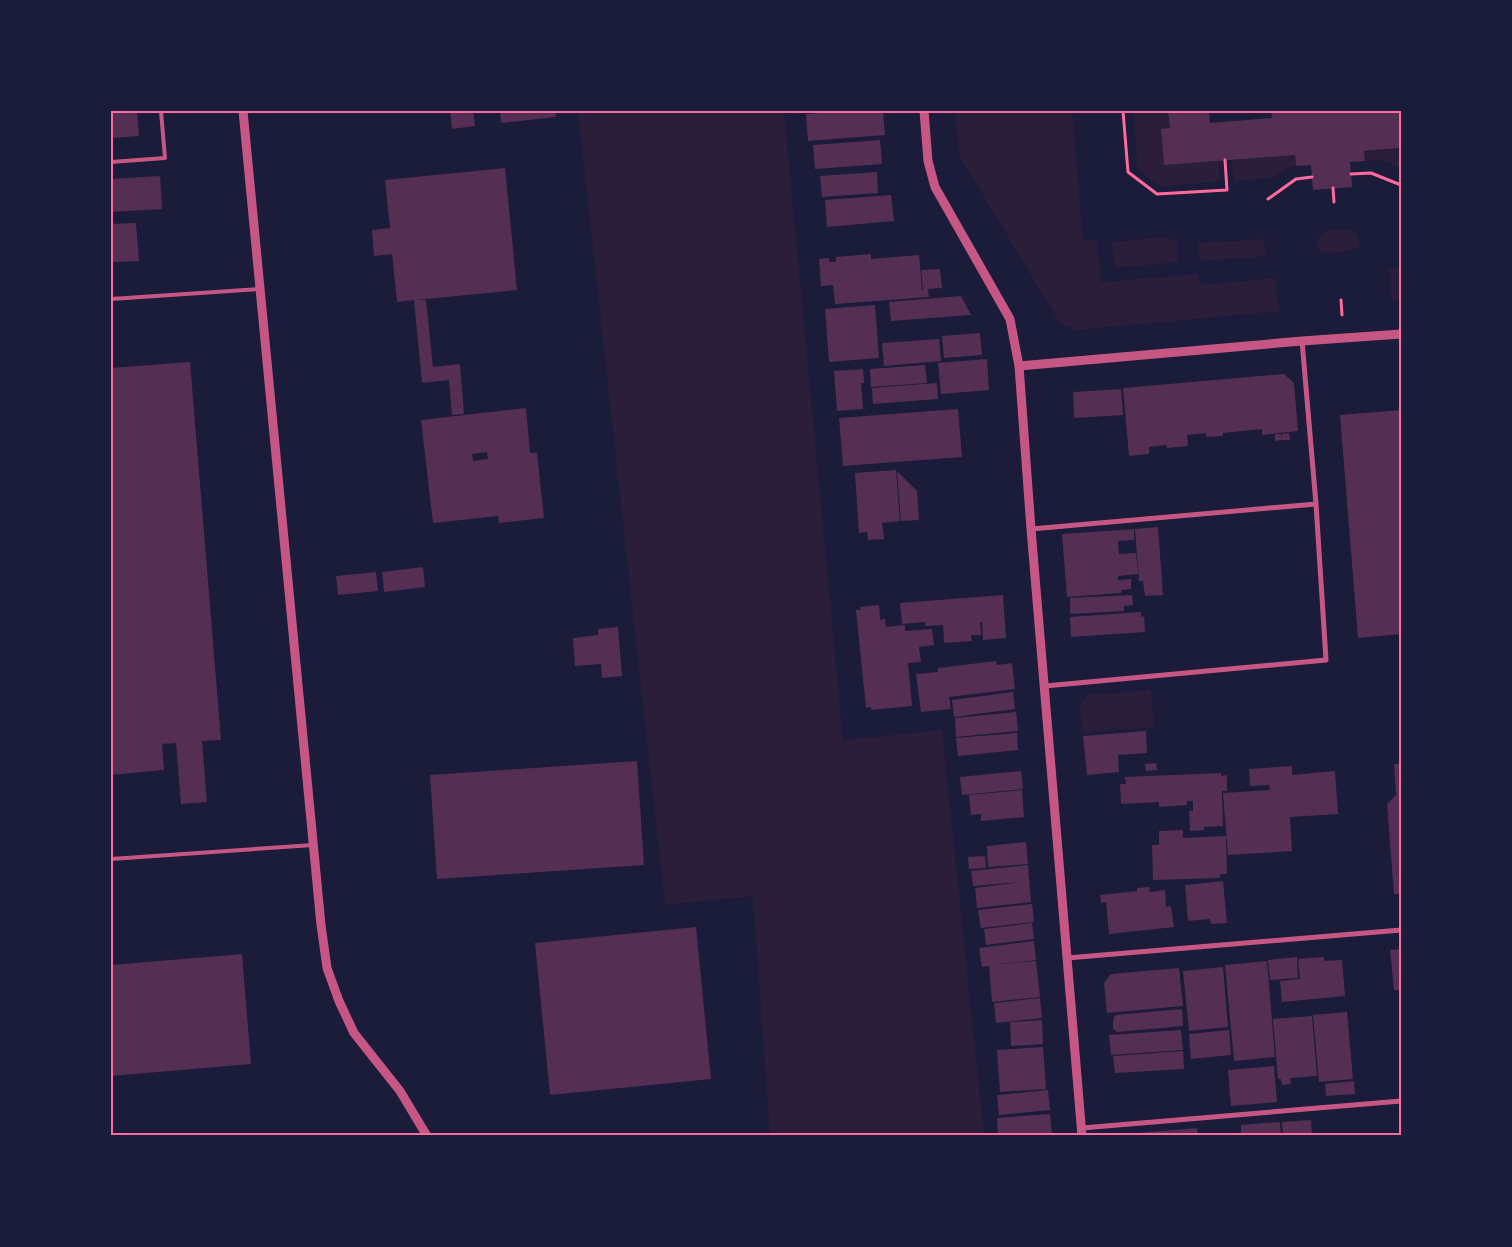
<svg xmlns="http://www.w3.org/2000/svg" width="1512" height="1247" font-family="'PT Sans',sans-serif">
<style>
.green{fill:#2a1e3b}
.building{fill:#542f53;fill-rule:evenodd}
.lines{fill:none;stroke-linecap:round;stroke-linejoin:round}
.path{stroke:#ff6b9d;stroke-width:3}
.service{stroke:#c65784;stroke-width:4}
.minor{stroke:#c65784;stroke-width:5}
.tertiary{stroke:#c65784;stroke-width:9}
.neatline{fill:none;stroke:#ff6b9d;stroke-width:2}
</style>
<rect width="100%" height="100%" fill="#1b1b3a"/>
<!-- green -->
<path class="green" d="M578,111H784L843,740L942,730L984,1136H770L753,896L665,905Z
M955,111H1072L1083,240H1097L1101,282L1198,274L1200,285L1275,278L1279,311L1078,330L1061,325L959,155Z
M1133,111H1168L1170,128L1161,129L1164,165L1219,161L1220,182L1159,186L1138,170Z
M1401,149V168L1381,160L1366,161L1365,152Z
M1295,155L1296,166L1287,168L1273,178L1234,181L1232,160Z
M1348,230L1356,233L1359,240L1358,247C1347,253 1332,254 1320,252L1316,243C1322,228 1333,231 1348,230Z
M1167,237L1177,242L1179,262L1115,268L1112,242Z
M1264,239L1266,256L1199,261L1198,243Z
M1401,268V300L1392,301L1389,269Z
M1151,690L1154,727L1083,733L1080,705L1089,695Z"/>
<!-- building -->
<path class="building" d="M111,111H137L139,136L111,138Z
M450,111H473L475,126L452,129Z
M500,111H555L556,117L501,123Z
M847,111H883L885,135L808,141L806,114Z
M1168,111H1209L1210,123L1272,118L1271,111H1401V148L1364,151L1365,161L1350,162L1352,187L1313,190L1311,165L1296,166L1295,155L1164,165L1161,129L1170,128Z
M880,140L882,164L815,169L813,145Z
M505,168L517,290L416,300H426L433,367L460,364L464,414L452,415L449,380L422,383L414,300L397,302L392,254L374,256L372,230L390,228L385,180Z
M877,172L878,193L822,197L820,176Z
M160,176L162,209L111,212V179Z
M891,195L894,221L827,227L825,200Z
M136,223L139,261L111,262V224Z
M871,254V259L919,255L922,290H923L921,270L940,269L942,288L928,289L929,297L835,304L833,285L821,286L819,259L829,258V262H836V257Z
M961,296L971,315L891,321L889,302Z
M875,305L879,358L829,362L825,309Z
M980,333L982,355L944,358L942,336Z
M939,339L941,361L884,366L882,343Z
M987,359L989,390L941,394L938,363Z
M190,362L221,740L202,741L207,802L181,804L176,743L162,744L164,770L111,775V368Z
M925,365L927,383L871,387L870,369Z
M863,369L864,383H861L863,409L837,411L834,371Z
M1284,374L1294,383L1298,431L1262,435V429L1223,433V436L1206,437V433L1187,435L1188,446L1167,448L1166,445L1149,447V454L1129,456L1123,388Z
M937,383L938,399L873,404L872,388Z
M1121,389L1123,415L1074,418L1073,392Z
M526,408L530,453H537L544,518L499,523L498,516L433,523L421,420ZM487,452L488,459L473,461L472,454Z
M958,409L962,457L843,466L839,418Z
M1401,410V634L1358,638L1340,415Z
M1289,433L1290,440H1282V434Z
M1275,434H1281L1282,440L1275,441Z
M896,470L900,521L882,523L884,539L868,540L867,532L859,533L855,473Z
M897,471L917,491L919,520L901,521Z
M1158,527L1163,595L1145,596L1143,581H1139L1135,529Z
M1134,529V540L1118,541L1119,554L1136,553L1138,574L1118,576V580L1131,579V589L1121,590V593L1067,597L1062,534Z
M423,567L425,587L384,592L382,572Z
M376,572L378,591L338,595L336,576Z
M1003,595L1006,638L983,640L982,622H980L981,635H971L972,641L944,643L943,625L925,626V622L902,624L900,603Z
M1132,595L1133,605L1124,606V611L1070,614V598Z
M879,605L880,620L885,619L886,627L905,625V631L932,629L934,645L919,647L921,662L908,663L912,706L871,710V707L866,708L856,610H861L860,607Z
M1141,612V617L1144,616L1145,632L1071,637L1070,617Z
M618,627L622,676L602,678L601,664L575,666L573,638L598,635V629Z
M996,661L997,665L1012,663L1015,689L949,697L951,709L921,712L916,674L938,672V668Z
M1013,692L1015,709L954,717L952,700Z
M1016,712L1018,731L956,737L955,718Z
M1146,731L1147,753L1118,755L1119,772L1087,775L1083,736Z
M1017,733L1018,750L958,756L956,738Z
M637,761L644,865L437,879L430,775Z
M1156,763L1157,770L1146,771L1145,764Z
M1394,764H1401V832H1399L1401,894H1394L1387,804L1396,795Z
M1292,766V775L1335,771L1338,814L1290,817L1292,851L1228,855L1223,793L1270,790L1269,785L1250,786L1249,769Z
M1021,771L1023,789L962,795L960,777Z
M1221,773V776L1227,775V791H1222L1223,826L1204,827V830L1190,831L1189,811H1193V801H1187V805L1159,807V802L1121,804L1120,784H1126L1125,777Z
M1022,790L1024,817L981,821V814L971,815L969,795Z
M1183,830V838L1226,836L1227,874H1220V878L1153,880L1152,845H1159V831Z
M1026,842L1028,864L988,867L987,846Z
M985,856L986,868L969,869L968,857Z
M1028,865L1031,902L977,908L975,888L1021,882L973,886L971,871Z
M1223,881L1227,923L1211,924L1210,919L1188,921L1185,885Z
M1149,887L1150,892L1165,890L1166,907L1171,906L1174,927L1109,934L1106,902L1101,903L1100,895L1137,891V888Z
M1032,904L1034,922L981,928L978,910Z
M1032,923L1034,939L986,945L984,929Z
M696,927L711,1079L550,1095L535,943Z
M1034,941L1036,960L999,964L1036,961L1040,997L992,1002L989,966L982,967L979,948Z
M1401,949V990H1394L1390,950Z
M242,954L251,1064L111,1076V965Z
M1297,957L1298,978L1270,980L1268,960Z
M1324,957V961L1342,960L1345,996L1282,1002L1280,981L1300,979L1298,959Z
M1267,961L1275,1057L1234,1061L1225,965Z
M1223,967L1228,1027L1189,1031L1183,971Z
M1179,968L1183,1006L1107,1013L1104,983L1111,974Z
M1040,998L1042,1018L996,1023L994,1003Z
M1182,1009L1183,1026L1117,1032L1113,1029V1021L1115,1015Z
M1347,1012L1353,1079L1319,1082L1313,1015Z
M1312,1016L1317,1076L1290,1078L1291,1084L1282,1085L1281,1079H1278L1273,1019Z
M1042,1020L1043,1044L1011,1046L1010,1022Z
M1181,1030L1183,1050L1111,1055L1109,1035Z
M1229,1030L1231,1055L1191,1059L1189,1034Z
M1043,1047L1046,1089L1000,1092L997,1050Z
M1183,1051L1184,1069L1115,1073L1113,1056Z
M1274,1066L1277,1102L1231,1106L1228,1070Z
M1354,1081L1355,1094L1326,1096L1325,1084Z
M1048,1090L1050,1110L999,1115L997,1095Z
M1050,1114L1052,1136H998L997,1118Z
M1311,1120L1312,1136H1283L1282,1122Z
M1280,1122L1281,1136H1241V1125Z
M1197,1128L1198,1136H1126V1134Z"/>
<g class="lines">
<!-- path -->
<path class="path" d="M1123,111L1128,172L1157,194L1227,190L1225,160
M1351,174L1371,173L1401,185
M1333,188L1334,202
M1268,199L1296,179L1312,177
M1341,300L1342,315"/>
<!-- service -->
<path class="service" d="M111,162L165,158L161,111
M111,299L259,289
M111,859L313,845"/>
<!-- minor -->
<path class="minor" d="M1031,529L1316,504
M1045,686L1326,660L1316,504L1302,341
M1067,958L1401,930
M1082,1128L1401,1101"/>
<!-- tertiary -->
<path class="tertiary" d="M243,111L321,925L327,968L339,1001L354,1033L400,1091L427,1136
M924,111L928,161L935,187L1010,319L1019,366L1031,529L1082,1136
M1019,366L1302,341L1401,334"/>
</g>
<!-- border -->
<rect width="1512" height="1247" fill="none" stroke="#1b1b3a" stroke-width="225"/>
<rect x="112" y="112" width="1288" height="1022" class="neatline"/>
</svg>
